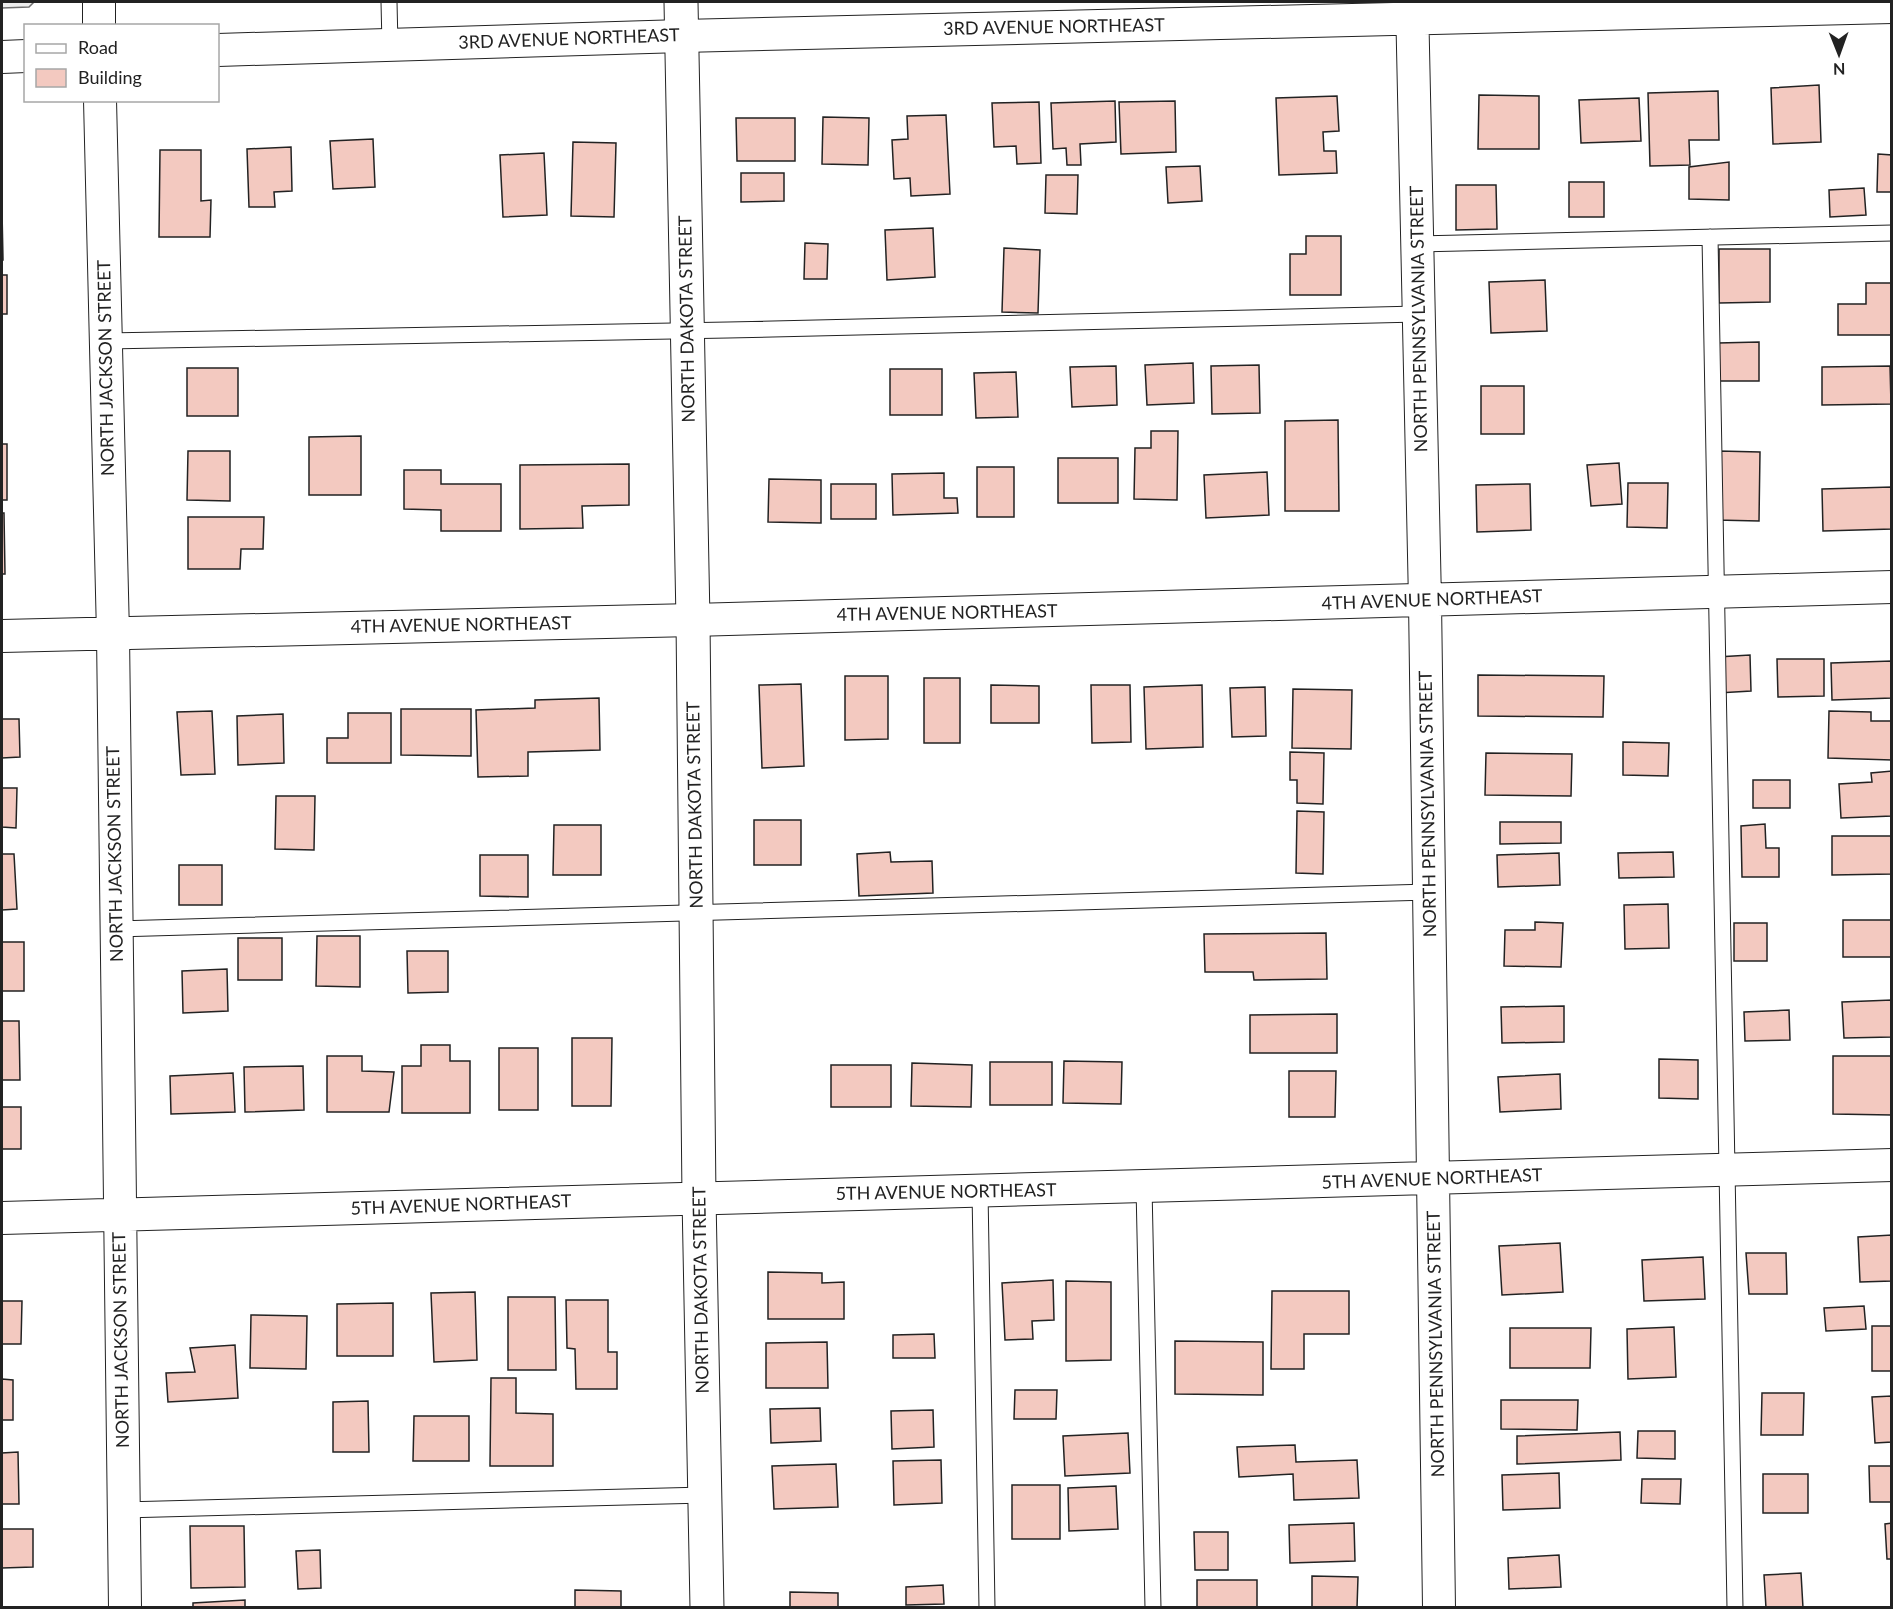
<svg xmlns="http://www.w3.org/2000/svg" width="1893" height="1609" font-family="Lato,sans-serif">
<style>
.green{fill:#eee;stroke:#6f6f6f;stroke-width:1.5}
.building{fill:#f3c9c0;stroke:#222;stroke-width:1.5}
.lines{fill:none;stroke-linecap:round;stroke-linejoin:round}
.service-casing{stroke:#222;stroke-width:17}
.minor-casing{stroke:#222;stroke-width:34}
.tertiary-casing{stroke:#222;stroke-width:35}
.service{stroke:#fff;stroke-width:15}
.minor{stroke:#fff;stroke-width:32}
.tertiary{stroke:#fff;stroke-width:33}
.labels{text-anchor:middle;stroke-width:4.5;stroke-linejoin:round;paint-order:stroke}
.street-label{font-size:18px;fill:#222;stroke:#fff}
</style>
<rect width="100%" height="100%" fill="#fff"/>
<!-- green -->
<path class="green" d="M2,2H34L29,7L2,8Z"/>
<!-- building -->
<path class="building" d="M1819,85L1821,142L1773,144L1771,88Z
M1718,91L1719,140H1689L1690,165L1650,166L1648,93Z
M1479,95L1539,96V149H1478Z
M1337,96L1339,131L1323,132L1324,151H1336L1337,173L1279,175L1276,98Z
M1639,98L1641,141L1581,143L1579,100Z
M1115,101L1116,142L1080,144L1081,165H1067L1066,148L1053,149L1051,103Z
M1175,101L1176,152L1121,154L1119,102Z
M1039,102L1041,163L1017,164L1016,146L994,147L992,103Z
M946,115L950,194L911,196L910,178L894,179L892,140L908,139L907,116Z
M823,117L869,118L868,165L822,164Z
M736,118H795V161H737Z
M373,139L375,187L333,189L330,141Z
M573,142L616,143L614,217L571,216Z
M291,147L292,191L274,192L275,207H249L247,149Z
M160,150H201V201L211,200L210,237H159Z
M544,153L547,215L503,217L500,155Z
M1878,154L1892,155V192H1877Z
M1729,162V200L1689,199V167Z
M1200,166L1202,201L1168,203L1166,167Z
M741,173H784V201L741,202Z
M1046,175H1078L1077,214L1045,213Z
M1569,182H1604V217H1569Z
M1456,185H1496L1497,229L1456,230Z
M1864,188L1866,215L1830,217L1829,190Z
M2,211L3,260H2Z
M933,228L935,277L887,280L885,230Z
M1306,236H1341V295H1290V254H1306Z
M805,243L828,244L827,279H804Z
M1004,248L1040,250L1038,313L1002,312Z
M1719,249H1770V302L1719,303Z
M2,275H7V314H2Z
M1545,280L1547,331L1491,333L1489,282Z
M1866,283H1892V335H1838V304H1866Z
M1759,342V381H1719L1718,343Z
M1193,363L1194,403L1147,405L1145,365Z
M1259,365L1260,413L1212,414L1211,366Z
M1116,366L1117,405L1072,407L1070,367Z
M1890,366L1891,404L1822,405V367Z
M187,368H238V416H187Z
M890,369H942V415H890Z
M1016,372L1018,417L976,418L974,373Z
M1481,386H1524V434H1481Z
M1338,420L1339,511H1285V421Z
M1151,431H1178L1177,500L1134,499L1135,448H1151Z
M361,436V495H309V437Z
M2,444H7V500H2Z
M188,451H230V501L187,500Z
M1718,451L1760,452L1759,521L1716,520Z
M1058,458H1118V503H1058Z
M1619,463L1622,504L1591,506L1587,465Z
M629,464V505L582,506L583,528L520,529V465Z
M977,467H1014V517H977Z
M404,470H441V484H501V531H441V510L404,509Z
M1267,472L1269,515L1206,518L1204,475Z
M944,473V498H957L958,513L893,515L892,474Z
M769,479L821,480V523L768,522Z
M1628,483H1668L1667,528L1627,527Z
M831,484H876V519H831Z
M1530,484L1531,530L1477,532L1476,485Z
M1892,487V529L1823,531L1822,489Z
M2,513H4L5,574H2Z
M188,517H264L263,549H241L240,569H188Z
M1750,655L1751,691L1718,693L1717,657Z
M1777,659H1824V696L1778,697Z
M1892,661V698L1832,700L1831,663Z
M1478,675L1604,676L1603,717L1478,716Z
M845,676H888V739L845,740Z
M924,678H960V743H924Z
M801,684L804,766L762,768L759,685Z
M991,685L1039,686V723H991Z
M1091,685H1130L1131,742L1092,743Z
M1202,685L1203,747L1146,749L1144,687Z
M1265,687L1266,736L1232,737L1230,688Z
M1293,689L1352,690L1351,749L1292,748Z
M599,698L600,750L528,752V776L478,777L476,710L535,708V700Z
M401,709H471V756L401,755Z
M212,711L215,774L181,775L177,712Z
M1829,711L1871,712V721H1892V760L1828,758Z
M348,713H391V763H327V738H348Z
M283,714L284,763L238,765L237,716Z
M2,719H19L20,757L2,758Z
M1623,742L1669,743L1668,776L1623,775Z
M1290,752L1324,753L1323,804L1297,803V780H1290Z
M1486,753L1572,754L1571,796L1485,795Z
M1892,771V816L1841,818L1839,784L1872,782L1871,773Z
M1753,780H1790V808H1753Z
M2,788H17L16,828L2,827Z
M276,796H315L314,850L275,849Z
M1297,811L1324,812L1323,874L1296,873Z
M754,820H801V865H754Z
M1500,822H1561V843L1500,844Z
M1765,824L1766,848H1779V877H1742L1741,826Z
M554,825H601V875H553Z
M1832,836H1892V874L1832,875Z
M890,852L891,862L932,861L933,893L859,896L857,854Z
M1673,852L1674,877L1619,878L1618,853Z
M1559,853L1560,885L1498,887L1497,855Z
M2,854H14L17,909L2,910Z
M480,855H528V897L480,896Z
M179,865H222V905H179Z
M1668,904L1669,948L1625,949L1624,905Z
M1843,920H1892V957H1843Z
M1535,922L1563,923L1561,967L1504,966L1505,930H1535Z
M1734,923H1767V961H1734Z
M1326,933L1327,979L1254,980L1253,972H1205L1204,934Z
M317,936H360V987L316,986Z
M238,938H282V980H238Z
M2,942H24V991H2Z
M407,951H448V992L408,993Z
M227,969L228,1011L183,1013L182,971Z
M1892,1000V1037L1844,1038L1842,1002Z
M1564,1006V1042L1502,1043L1501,1007Z
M1789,1010L1790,1040L1745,1041L1744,1012Z
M1337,1014V1053H1250V1015Z
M2,1021H19L20,1080H2Z
M572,1038H612L611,1106H572Z
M421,1045H450V1061H470V1113H402V1066H421Z
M499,1048H538V1110H499Z
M327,1056H362V1071L394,1072L389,1112H327Z
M1833,1056H1892V1115L1833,1114Z
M1659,1059L1698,1060V1099L1659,1098Z
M1064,1061L1122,1062L1121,1104L1063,1103Z
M990,1062H1052V1105H990Z
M912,1063L972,1065L971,1107L911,1106Z
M831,1065H891V1107H831Z
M303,1066L304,1110L245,1112L244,1067Z
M1289,1071H1336L1335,1117H1289Z
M233,1073L235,1112L171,1114L170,1076Z
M1560,1074L1561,1109L1500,1112L1498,1077Z
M2,1107H21V1149H2Z
M1892,1235V1281L1860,1282L1858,1237Z
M1560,1243L1563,1292L1502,1295L1499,1246Z
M1746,1253H1786L1787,1294H1749Z
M1703,1257L1705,1299L1644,1301L1642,1260Z
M768,1272L822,1273V1283L844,1282V1319H768Z
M1053,1280L1054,1320L1032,1321L1033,1339L1005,1340L1002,1283Z
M1066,1281L1111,1282V1360L1066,1361Z
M1272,1291H1349V1334H1304V1369H1271Z
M475,1292L477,1360L434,1362L431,1293Z
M508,1297H555L556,1370H508Z
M566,1300H608V1352H617V1389H576L575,1349L567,1348Z
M2,1301H22L21,1344H2Z
M393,1303V1356H337V1304Z
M1864,1306L1866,1329L1826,1331L1824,1308Z
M251,1315L307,1316L306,1369L250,1368Z
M1872,1326H1892V1371H1872Z
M1674,1327L1676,1377L1628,1379L1627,1329Z
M1510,1328H1591L1590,1368H1510Z
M934,1334L935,1358H893V1335Z
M1175,1341L1263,1342V1395L1175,1394Z
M827,1342L828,1388H766V1343Z
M235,1345L238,1398L168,1402L166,1373L195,1372L190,1348Z
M491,1378H516V1413L553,1414V1466H490Z
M2,1379L13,1380V1420H2Z
M1015,1390H1057L1056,1419H1014Z
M1762,1393H1804L1803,1435H1761Z
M1892,1396V1442L1875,1443L1872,1397Z
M1501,1400H1578L1577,1430L1501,1429Z
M368,1401L369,1452H333V1402Z
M820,1408L821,1441L771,1443L770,1409Z
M933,1410L934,1447L892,1449L891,1411Z
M414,1416H469V1461H413Z
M1638,1431H1675V1459L1637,1458Z
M1620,1432L1621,1460L1517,1464V1436Z
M1128,1433L1130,1473L1065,1476L1063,1436Z
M1295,1445L1296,1462L1357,1460L1359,1498L1294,1500L1293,1474L1239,1477L1237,1447Z
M18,1452L19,1504H2V1453Z
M941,1460L942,1503L894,1505L893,1461Z
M836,1464L838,1507L774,1509L772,1466Z
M1869,1466H1892V1502H1870Z
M1559,1473L1560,1508L1503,1510L1502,1475Z
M1763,1474H1808V1513H1763Z
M1642,1479H1681L1680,1504L1641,1503Z
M1012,1485H1060V1539H1012Z
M1116,1486L1118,1529L1069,1531L1068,1488Z
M1354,1523L1355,1561L1290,1563L1289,1525Z
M1892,1523V1559H1887L1885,1524Z
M190,1526H244L245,1587L191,1588Z
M2,1529H33V1567L2,1568Z
M1194,1532H1228V1570H1195Z
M320,1550L321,1588L298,1589L296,1551Z
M1559,1555L1561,1587L1509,1589L1508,1558Z
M1801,1573L1803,1608H1766L1764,1575Z
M1312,1576L1358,1577L1357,1608H1312Z
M1197,1580H1257V1608H1197Z
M943,1585L944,1604L906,1605V1587Z
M575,1590L621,1591V1608H575Z
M790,1592L838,1593V1608H790Z
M245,1600V1608H193V1603Z"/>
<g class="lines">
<defs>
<path id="service" d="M389,2L390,45
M1710,237L1735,1608
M1417,244L1892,233
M106,341L728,330L1418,314
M116,929L1429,892
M1144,1187L1153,1608
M980,1191L987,1608
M123,1510L705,1495"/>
<path id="minor" d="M99,2V26
M1412,2L1425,601L1439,1608
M218,50L682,36L1892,7
M2,57L26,56
M100,100L113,634L125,1608
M2,636L693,620L1892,587
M2,1218L1892,1165"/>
<path id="tertiary" d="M681,2L693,620L699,1198L707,1608"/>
</defs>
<!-- service casing -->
<use href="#service" class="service-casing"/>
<!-- minor casing -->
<use href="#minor" class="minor-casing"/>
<!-- tertiary casing -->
<use href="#tertiary" class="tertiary-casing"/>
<!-- service -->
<use href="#service" class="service"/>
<!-- minor -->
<use href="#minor" class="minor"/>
<!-- tertiary -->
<use href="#tertiary" class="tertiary"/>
</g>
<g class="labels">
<!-- street labels -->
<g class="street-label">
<text transform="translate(1054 27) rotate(-1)" y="6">3RD AVENUE NORTHEAST</text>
<text transform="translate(569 39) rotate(-2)" y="6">3RD AVENUE NORTHEAST</text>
<text transform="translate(687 319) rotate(-91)" y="6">NORTH DAKOTA STREET</text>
<text transform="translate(1419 319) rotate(-91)" y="6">NORTH PENNSYLVANIA STREET</text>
<text transform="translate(106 368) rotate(-91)" y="6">NORTH JACKSON STREET</text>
<text transform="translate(1432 600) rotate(-2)" y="6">4TH AVENUE NORTHEAST</text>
<text transform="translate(947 613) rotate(-1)" y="6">4TH AVENUE NORTHEAST</text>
<text transform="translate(461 625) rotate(-1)" y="6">4TH AVENUE NORTHEAST</text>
<text transform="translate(1428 804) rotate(-91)" y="6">NORTH PENNSYLVANIA STREET</text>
<text transform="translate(695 805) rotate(-91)" y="6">NORTH DAKOTA STREET</text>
<text transform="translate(115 854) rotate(-91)" y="6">NORTH JACKSON STREET</text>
<text transform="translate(1432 1179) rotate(-2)" y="6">5TH AVENUE NORTHEAST</text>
<text transform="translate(946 1192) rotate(-1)" y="6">5TH AVENUE NORTHEAST</text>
<text transform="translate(461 1205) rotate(-2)" y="6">5TH AVENUE NORTHEAST</text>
<text transform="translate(701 1290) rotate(-91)" y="6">NORTH DAKOTA STREET</text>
<text transform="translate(121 1340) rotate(-91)" y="6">NORTH JACKSON STREET</text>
<text transform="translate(1436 1344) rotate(-91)" y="6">NORTH PENNSYLVANIA STREET</text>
</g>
</g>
<!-- border -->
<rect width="1893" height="1609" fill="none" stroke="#222222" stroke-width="6"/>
<!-- legend -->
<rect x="24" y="24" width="195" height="78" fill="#ffffff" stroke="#a7a7a7" stroke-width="1.5"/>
<rect x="36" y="44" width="30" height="9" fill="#ffffff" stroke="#a7a7a7" stroke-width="1.5"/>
<text x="78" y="54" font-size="18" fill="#222222">Road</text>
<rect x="36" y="69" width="30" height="18" fill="#f3c9c0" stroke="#a7a7a7" stroke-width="1.5"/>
<text x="78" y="84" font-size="18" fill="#222222">Building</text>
<!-- north arrow -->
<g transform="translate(1839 54) rotate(179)" stroke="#ffffff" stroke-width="4.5" paint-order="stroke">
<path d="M0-4.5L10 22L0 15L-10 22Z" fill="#222222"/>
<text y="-9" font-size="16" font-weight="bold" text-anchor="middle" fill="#222222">N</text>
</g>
</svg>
